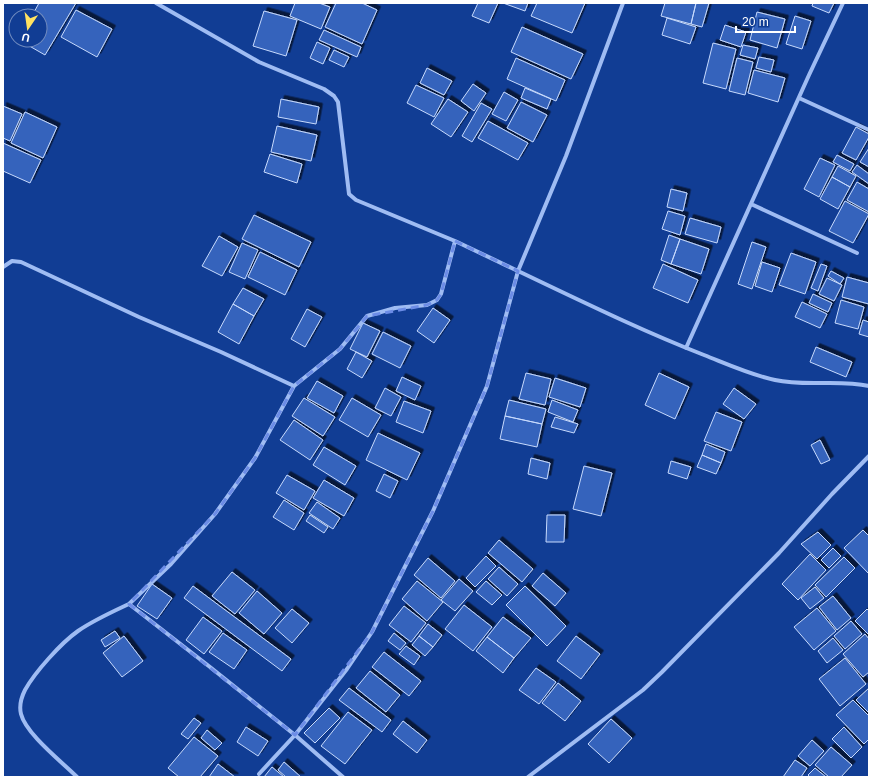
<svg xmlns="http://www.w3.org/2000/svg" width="872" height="780" font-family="Helvetica,sans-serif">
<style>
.building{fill:#3563bc;stroke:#c7dafd;filter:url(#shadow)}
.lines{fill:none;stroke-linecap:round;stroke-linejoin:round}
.street{stroke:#9fbcf3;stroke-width:4}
.marked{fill:none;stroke:#6c8ce6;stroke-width:3;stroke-dasharray:8 5;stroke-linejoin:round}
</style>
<defs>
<filter id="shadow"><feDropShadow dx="3.5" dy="-3.5" stdDeviation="0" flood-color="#0009"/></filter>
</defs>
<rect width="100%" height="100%" fill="#113d94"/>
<!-- building -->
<path class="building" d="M39,3H76L45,55L19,40H40V16H32Z
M295,3H319L330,7L321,29L290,16Z
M336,3H362L377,10L362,44L325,27Z
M478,3H498L489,23L472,16Z
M503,3H528L525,11Z
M537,3H585L572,33L531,16Z
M665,3H696L691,24L661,16Z
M696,3H709L702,27L691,24Z
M813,3H834L829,13L812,6Z
M76,10L112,29L97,57L61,37Z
M264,11L297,20L286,56L253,46Z
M757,12L785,19L777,48L750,40Z
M795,16L811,21L802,49L786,44Z
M667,18L696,27L690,44L662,35Z
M725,25L746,32L741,47L720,40Z
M522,27L583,54L571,79L511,52Z
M324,30L361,47L357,57L319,40Z
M317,42L330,48L323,64L310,58Z
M713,43L736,49L726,89L703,83Z
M743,45L758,48L755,59L740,55Z
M334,50L349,57L344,67L329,60Z
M759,57L774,60L771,72L756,68Z
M516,58L565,80L556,101L507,79Z
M737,58L753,62L745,95L729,91Z
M427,68L452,81L444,95L420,83Z
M754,70L785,78L778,102L748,93Z
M473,84L486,93L474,111L461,101Z
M416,85L444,98L434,117L407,103Z
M525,88L551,99L547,109L521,98Z
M504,92L518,100L506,121L492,114Z
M281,99L319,107L316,124L278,117Z
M448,99L468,112L451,137L431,124Z
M521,102L547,115L533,142L507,128Z
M481,103L492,109L472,142L462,136Z
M3,106L22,114L10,141L3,138Z
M25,112L57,127L43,158L11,143Z
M488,121L528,143L518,160L478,138Z
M277,126L317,135L311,161L271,152Z
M856,127L869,134V137L856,160L842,153Z
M3,143L41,160L30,183L3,171Z
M869,148V167L860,162Z
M270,154L302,164L297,183L264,172Z
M837,155L854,164L850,171L833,162Z
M820,158L835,165L819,197L804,189Z
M857,165L869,174V184L852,172Z
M838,166L856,176L850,187L832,177Z
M832,177L850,187L838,209L820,199Z
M857,182L869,189V212L847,200Z
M671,189L687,193L683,211L667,207Z
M845,201L869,214L853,243L829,231Z
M668,211L685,216L680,235L662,229Z
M254,215L311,242L299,267L242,239Z
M690,218L721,227L717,243L685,234Z
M669,235L680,239L671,264L661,260Z
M219,236L238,247L222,276L202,266Z
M680,239L709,249L701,274L671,264Z
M752,242L766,247L752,289L738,284Z
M242,243L258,250L245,279L229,272Z
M260,252L297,270L285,295L248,277Z
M791,253L816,262L805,294L779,285Z
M762,262L780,268L772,292L755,286Z
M663,264L698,280L688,303L653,288Z
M821,264L827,266L818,291L811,288Z
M831,271L844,278L840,284L828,276Z
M847,277L869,283V304L842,297Z
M827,278L842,285L834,301L819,294Z
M243,288L264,299L254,316L233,304Z
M813,294L832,303L828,312L809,303Z
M841,300L864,307L858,329L835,323Z
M802,302L827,314L820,328L795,317Z
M233,304L254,316L239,344L218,332Z
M433,308L450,320L434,343L417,331Z
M307,309L322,317L305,347L291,339Z
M863,320L869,322V337L859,334Z
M363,323L380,331L367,357L350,349Z
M383,332L411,346L400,368L372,354Z
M816,347L852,362L846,377L810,362Z
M356,352L372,361L362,378L347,369Z
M526,373L551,379L545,405L519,399Z
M659,373L689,387L675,419L645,405Z
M402,377L421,386L415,400L396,391Z
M555,378L586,388L580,407L549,397Z
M317,381L343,396L334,413L307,398Z
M385,388L401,397L391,416L375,408Z
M734,388L756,404L744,419L723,404Z
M304,398L335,417L323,436L292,416Z
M352,398L381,415L368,437L339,420Z
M509,400L546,409L542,424L505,416Z
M552,400L578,410L573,422L548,412Z
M404,401L431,411L423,433L396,422Z
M716,412L742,422L731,451L704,441Z
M505,416L542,424L537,447L500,439Z
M555,417L578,424L574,433L551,427Z
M294,420L323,440L310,460L280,440Z
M378,433L420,453L407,480L366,460Z
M820,440L830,460L821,464L811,445Z
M706,444L725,452L721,463L702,455Z
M324,447L356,466L345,485L313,465Z
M702,455L721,463L716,474L697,467Z
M531,458L550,463L547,479L528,474Z
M671,461L691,467L687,479L668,473Z
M584,466L612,473L601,516L573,509Z
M384,474L398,481L390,498L376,491Z
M287,475L315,491L304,510L276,493Z
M324,480L354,498L344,516L313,498Z
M284,500L304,513L294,530L273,517Z
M317,502L340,518L333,529L309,513Z
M310,515L328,527L324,533L306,521Z
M547,515H565L564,542H546Z
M863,530L869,536V574L844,548Z
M818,532L831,545L817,559L801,544Z
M499,540L533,569L522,582L488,553Z
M833,548L841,556L829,568L821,560Z
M810,554L826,570L798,600L782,584Z
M486,556L496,566L475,587L466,578Z
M844,557L855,568L826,597L815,585Z
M428,558L455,581L441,598L414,575Z
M499,567L518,584L507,596L488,579Z
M232,572L255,590L235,614L212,596Z
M543,573L566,593L555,606L532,586Z
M459,579L473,591L455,611L441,600Z
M417,581L443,602L427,621L402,599Z
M486,581L502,595L492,605L476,592Z
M152,584L172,598L157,619L137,606Z
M193,586L291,659L282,671L184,598Z
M525,586L566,626L547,646L506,605Z
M815,587L824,598L810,609L801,598Z
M257,591L282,613L264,634L239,613Z
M833,596L851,618L837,630L819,607Z
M464,605L492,627L473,651L445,629Z
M404,606L426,623L411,642L389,625Z
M817,608L836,631L814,650L794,627Z
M292,609L309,623L292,643L275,628Z
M867,609L869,611V635L855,621Z
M203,617L222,631L204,654L186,640Z
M503,617L531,638L514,658L487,637Z
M851,621L862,634L845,649L834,636Z
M428,624L442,635L433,647L419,636Z
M115,631L120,638L105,647L101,640Z
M223,633L247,650L234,669L209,652Z
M394,633L406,643L400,650L388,641Z
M865,634L869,639V672L863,677L843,654Z
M124,636L143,661L122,677L103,653Z
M419,636L433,647L425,656L412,645Z
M576,636L600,654L581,679L557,661Z
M487,637L514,658L503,673L476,651Z
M833,638L843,650L827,663L818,651Z
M406,646L420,656L414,665L399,654Z
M384,652L421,681L409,696L372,667Z
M845,658L866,684L840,706L819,679Z
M536,668L556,682L539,704L519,690Z
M370,671L400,695L386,712L356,688Z
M558,683L581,701L565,721L542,703Z
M349,688L391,720L382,732L339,700Z
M869,688V713L856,700Z
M853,700L869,716V739L864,744L836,715Z
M329,708L340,718L315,743L304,733Z
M348,712L372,730L345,764L321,746Z
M194,718L201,723L188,739L181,734Z
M611,719L632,738L609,763L588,744Z
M403,721L427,740L417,753L393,734Z
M246,727L268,741L258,756L237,742Z
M844,727L862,747L851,758L832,739Z
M207,730L222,743L215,750L201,738Z
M194,737L218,756L200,777H179L168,768Z
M812,740L824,751L810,766L798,756Z
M831,747L852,765L841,777H829L815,765Z
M795,760L807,768L801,777H783Z
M284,762L301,777H286L278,770Z
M218,764L235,777H209Z
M272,767L284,777H264Z
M815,768L826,777H810L808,775Z"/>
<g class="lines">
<!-- street -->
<path class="street" d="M156,3L259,62L324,89L334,96L338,102L349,194L356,200L455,241L441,294L437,300L427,305L395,308L367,316L340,349L294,386L255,458L215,514L171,564L129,604L210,667L295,735L347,669L372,632L433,511L487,386L518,271C579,300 640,330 704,355C727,364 751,375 775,380C806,387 838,379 869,386
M799,98L869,130
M751,204L857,253
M455,241L518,271L566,156L623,3
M3,267L12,261L21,262L139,317L221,352L294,386
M686,348L809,75L843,3
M259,774L295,735L343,777
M77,777C62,762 26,734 21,714C19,706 22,696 25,690C35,672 61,643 78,631C94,620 112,612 129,604
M528,777L643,690L662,672L779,553L832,494L869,456"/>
</g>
<!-- marked area -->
<path class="marked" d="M455,241L518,271L487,386L433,511L372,632L295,735L129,604L215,514L255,458L294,386L340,349L367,316L427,305L437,300L441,294Z"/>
<!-- border -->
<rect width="872" height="780" fill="none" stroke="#ffffff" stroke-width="8"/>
<!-- north arrow -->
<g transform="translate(28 28) rotate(193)"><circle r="19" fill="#113d94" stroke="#708bbf"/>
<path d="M0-3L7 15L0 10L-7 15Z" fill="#ffe261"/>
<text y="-6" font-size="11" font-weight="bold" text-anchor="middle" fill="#ffffff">U</text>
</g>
<!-- scale -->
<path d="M736 26v6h59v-6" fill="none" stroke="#ffffff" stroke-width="2"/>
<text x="742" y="26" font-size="12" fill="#ffffff" stroke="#113d94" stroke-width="3" paint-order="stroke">20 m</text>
</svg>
